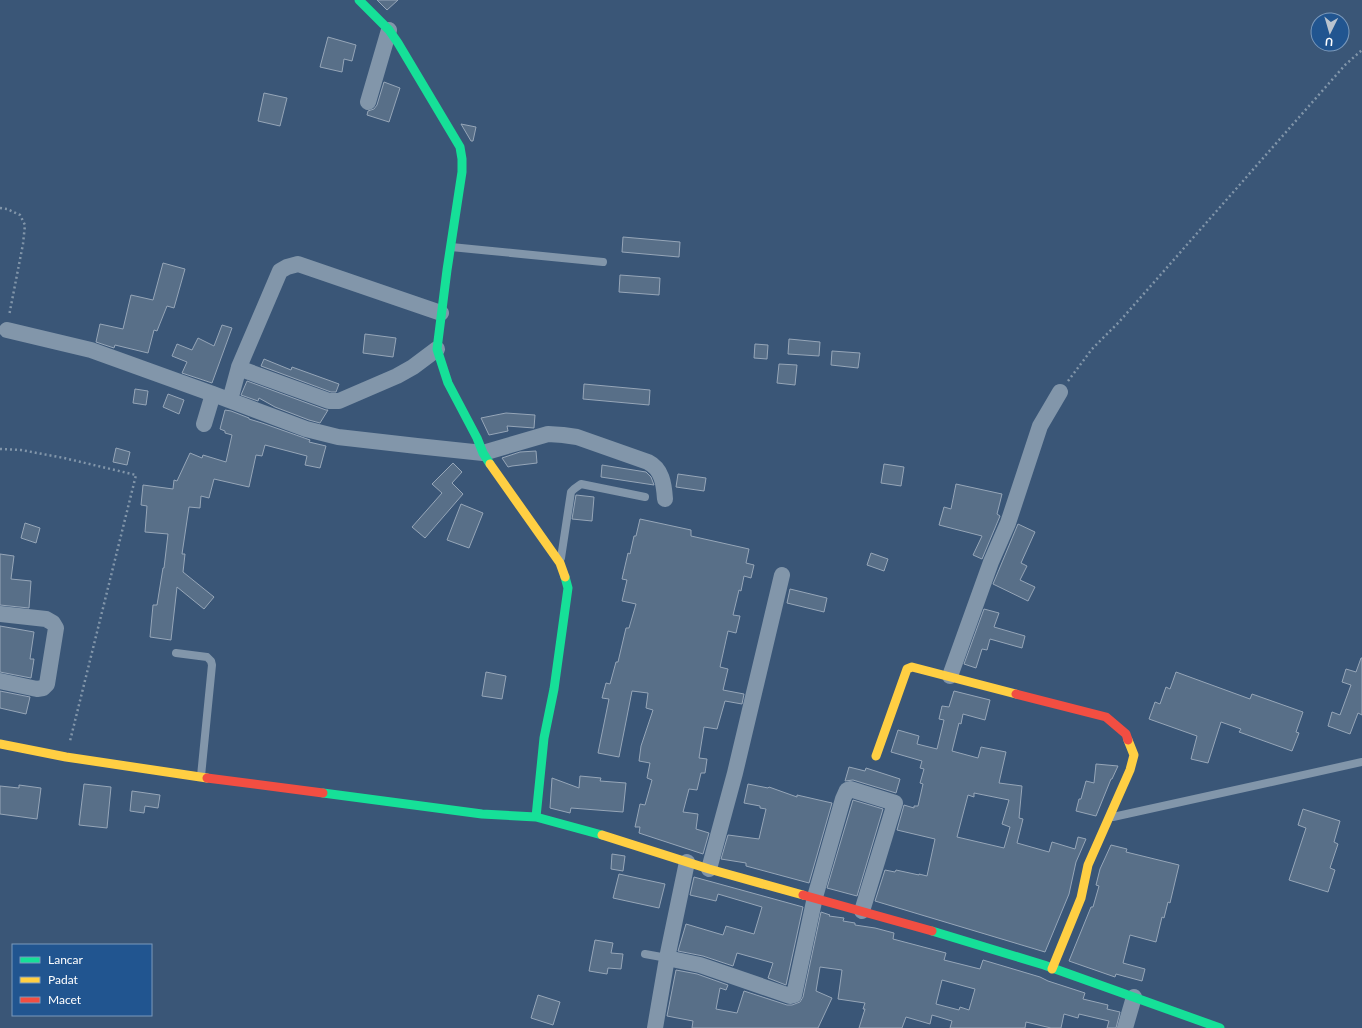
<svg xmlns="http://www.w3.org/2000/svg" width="1362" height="1028" font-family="Lato,sans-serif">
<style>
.building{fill:#586f88;stroke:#96a6b8;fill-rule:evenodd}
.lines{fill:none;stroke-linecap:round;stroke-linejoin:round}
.path{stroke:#8296aa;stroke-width:2.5;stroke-dasharray:2 3;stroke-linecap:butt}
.lane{stroke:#8296aa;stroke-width:8}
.street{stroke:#8296aa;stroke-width:16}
.fast{stroke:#16e098;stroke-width:9}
.slow{stroke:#ffcf43;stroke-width:9}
.jam{stroke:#f24e42;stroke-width:9}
</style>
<rect width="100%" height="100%" fill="#3a5677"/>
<!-- building -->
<path class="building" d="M377,0H398L387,10Z
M328,37L356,45L352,61L344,59L342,72L320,67Z
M384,82L400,88L389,122L367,115L368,111L374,109L377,105Z
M264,93L287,98L280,126L258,121Z
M461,124L476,127L473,141H471Z
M623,237L680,242L679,257L622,252Z
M163,263L185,269L174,308L167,306L157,331L154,330L148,353L115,345L114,348L96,342L100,324L123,329L131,295L153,300Z
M620,275L660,278L659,295L619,292Z
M222,325L232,328L212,383L182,373L187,362L172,356L177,344L192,350L198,338L214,346Z
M365,334L396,338L393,357L363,353Z
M789,339L820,342L819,356L788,354Z
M755,344L768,345L767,359L754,358Z
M832,351L860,353L858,368L831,365Z
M264,359L291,370L292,367L339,384L336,392H331L261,366Z
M779,364L797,365L795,385L777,383Z
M247,381L326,410H328L320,423L309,420L275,407L259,398L258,401L241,395Z
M584,384L650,390L649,405L583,399Z
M135,389L148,391L146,405L133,403Z
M168,394L184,400L179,414L163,407Z
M225,410L231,411L249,418V419L262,423L310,440L309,442L326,446L320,468L305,465L307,456L265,445L262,456L256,455L249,487L214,479L209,498L201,496L200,508L189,507L182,554H185L183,572L214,597L204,609L177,587L171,640L150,637L153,605H157L163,568H164L168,534L145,532L147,506L141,505L143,485L173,489L174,480L177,481L190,453L202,458L203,455L226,462L232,435L225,433V431L220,429Z
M506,413L535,415L534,428L507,426L508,431L489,435L481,418Z
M116,448L130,452L127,465L113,462Z
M536,451L537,463L512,466L508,467L502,458L520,452Z
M453,463L462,472L452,483L463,494L425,538L412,527L442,493L432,484Z
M884,464L904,467L901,486L881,483Z
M602,465L646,472L651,477L654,485L601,477Z
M678,474L706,478L704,491L676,487Z
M956,484L1002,494L997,514L1000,516L982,559L973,555L982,536L939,525L944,507L951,509Z
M576,495L594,497L592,521L572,519Z
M461,504L483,513L469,548L447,540Z
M640,519L691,530V536L749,549L746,563L754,565L751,578L744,576L741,591L739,590L733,615L740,616L736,633L728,631L720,667L728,669L723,690L744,694L742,704L725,701L717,729L704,727L699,758L707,759L705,773H701L697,790L689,789L683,812L698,814L696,829L709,833L703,854L639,833L640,827H635L640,804L645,805L652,780L647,778L650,763L639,761L641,746L653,710L646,708L648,693L632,691L619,757L598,753L609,699L602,698L606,683L610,684L616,662H618L626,628H629L636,604L622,601L627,580L622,579L628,553L630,554L634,536H636Z
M25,523L40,528L36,543L21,538Z
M1018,524L1035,532L1021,563L1027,566L1020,580L1035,587L1028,601L993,584Z
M871,553L888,559L884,571L867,565Z
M0,554L14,556L11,579L31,581L29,608L0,605Z
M790,589L827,598L824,612L787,603Z
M984,609L999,613L994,627L1025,636L1022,648L990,639L987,650L982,649L976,668L964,664Z
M0,626L34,632L30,659H34L31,678L0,672Z
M1361,658H1362V715L1358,713L1350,734L1328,726L1332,712L1340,715L1351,685L1342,682L1346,669L1356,672Z
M486,672L506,676L502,699L482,696Z
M1176,672L1250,699L1252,694L1303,712L1296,732L1299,733L1292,751L1239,732L1241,729L1221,722L1208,763L1191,759L1197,736L1149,719L1155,702L1160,704L1166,687L1170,689Z
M0,691L30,697L26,714L0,708Z
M954,691L990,700L985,720L963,714L961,724L959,723L952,751L978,758L981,747L1006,752L999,783L1022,786L1019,818L1023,819L1017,843L1049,852L1052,842L1075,849L1078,837L1086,839L1076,862L1069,894L1045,952L875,901L885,870L895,872L896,870L919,875V874L927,876L935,839L897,830L904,805L914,808V806H918L923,784L920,783L924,769L920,768L922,761L891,752L898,730L919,736L917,744L937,749L944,720L939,719L942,706L949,707ZM974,793L1009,800L1002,824L1010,827L1004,848L957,837L968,795L974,797Z
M1096,764L1118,766L1112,779H1111L1096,816L1076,811L1079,799H1081L1086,781L1094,783Z
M849,767L865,771L866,768L900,779L896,793L853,780L845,781Z
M580,776L601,778L600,781L626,783L623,812L571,808L570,813L550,808L552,778L579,788Z
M84,784L111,787L107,828L79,825Z
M748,784L768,788L769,787L797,797V795L832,803L809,883L746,866V863L721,859L728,835L759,839L766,809L760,808V806L744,803Z
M19,785L41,788L37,819L0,814V786L19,788Z
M132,791L160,795L158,808L145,806L144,813L130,811Z
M853,800L883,809L857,896L827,888Z
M1303,809L1340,821L1334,842L1338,844L1330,868L1335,870L1328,892L1289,880L1306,828L1298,825Z
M1111,845L1127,849L1126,852L1179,865L1170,903L1168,902L1164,918L1162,917L1156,942L1130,935L1123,963L1145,969L1142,981L1116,974L1115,977L1069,961L1091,907H1093L1099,886L1096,885L1100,869Z
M612,854L625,856L623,871L611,869Z
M619,874L665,884L659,908L613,898Z
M694,877L803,907L786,985L768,978L773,963L737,953L733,966L703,956L678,951L686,924L723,935L726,926L754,934L762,907L718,894L716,901L690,895Z
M821,912L830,915L829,916L844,918L843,921L855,923V925L875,928L894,933L893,939L946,953L944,960L980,969L983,960L1040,977L1048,981L1085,993L1083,999L1108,1005L1107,1009L1120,1012L1116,1028H1107L1109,1021L1079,1014L1078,1018L1064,1014L1061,1028H1051L1026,1022L1025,1028H950L952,1021L932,1015L930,1024L906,1017L902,1028H859L865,1009H863L865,1003L838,999L842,970L820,967L816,991L832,998L818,1028H692L693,1021L667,1016L676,970L697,974L728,985L726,990L720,988L716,1009L737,1013L744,991L787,1005H792L800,1002L803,997ZM942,980L975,989L969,1010L960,1007L959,1010L936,1004Z
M595,940L613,943L611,953L623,954L621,969L608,968L607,974L589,971Z
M538,995L560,1002L553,1025L531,1018Z"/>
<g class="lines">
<!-- path -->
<path class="path" d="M0,208L7,209L20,215L25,225L23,244L9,316
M1068,381L1092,349L1119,322L1345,65L1362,50
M0,449L21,450L64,458L136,475L70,741"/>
<!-- lane -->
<path class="lane" d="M451,247L603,262
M561,558L571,492L574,489L581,484L645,497
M176,653L207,657L211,661L212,665L201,776
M1113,817L1362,762
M645,954L667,958"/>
<!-- street -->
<path class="street" d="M368,102L389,30
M7,330L91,350L213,394L306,429L338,437L417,446L483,453L548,434L563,435L577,437L648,462C662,469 664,484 665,499
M239,367L280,271L287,267L298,264L441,313
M230,400L239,367L244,370L329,401H339L397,376L413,367L437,349
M204,424L213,394
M0,614L46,619L53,623L56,628L47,684L43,688L37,689L0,681
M950,676L991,562L1008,523L1040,426L1060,392
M709,869L735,773L782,575
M667,958L700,965L790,996L794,995L815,897L843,799L847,790L850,789L895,803L862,911
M655,1028L667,958L687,862
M1125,1028L1134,997"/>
<!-- fast -->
<path class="fast" d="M359,0L389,30L398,43L460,147L462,159V172L447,270L437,349L448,383L477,438L483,453L490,464
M323,793L482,814L536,817L602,835
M536,817L544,738L554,689L568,588L565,577
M932,931L1044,965L1220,1028"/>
<!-- slow -->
<path class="slow" d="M490,464L560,563L565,577
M0,744L66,757L207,778
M876,756L907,669L912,667L1016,694
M602,835L709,869L803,895
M1052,969L1081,898L1088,865L1130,770L1134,755L1128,740"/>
<!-- jam -->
<path class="jam" d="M1016,694L1106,717L1126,734L1128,740
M207,778L323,793
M803,895L932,931"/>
</g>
<!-- legend -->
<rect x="12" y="944" width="140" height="72" fill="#215590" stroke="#7a99bc"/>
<rect x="20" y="957" width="20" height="6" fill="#16e098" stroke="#7a99bc"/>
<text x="48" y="964" font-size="12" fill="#ffffff">Lancar</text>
<rect x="20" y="977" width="20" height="6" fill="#ffcf43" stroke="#7a99bc"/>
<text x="48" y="984" font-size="12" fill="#ffffff">Padat</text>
<rect x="20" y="997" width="20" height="6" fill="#f24e42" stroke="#7a99bc"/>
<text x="48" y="1004" font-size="12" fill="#ffffff">Macet</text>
<!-- north arrow -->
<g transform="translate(1330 32) rotate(185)"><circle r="19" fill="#215590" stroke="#7a99bc"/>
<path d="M0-3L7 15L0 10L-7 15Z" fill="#bac4cf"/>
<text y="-6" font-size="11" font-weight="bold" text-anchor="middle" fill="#ffffff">U</text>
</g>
</svg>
